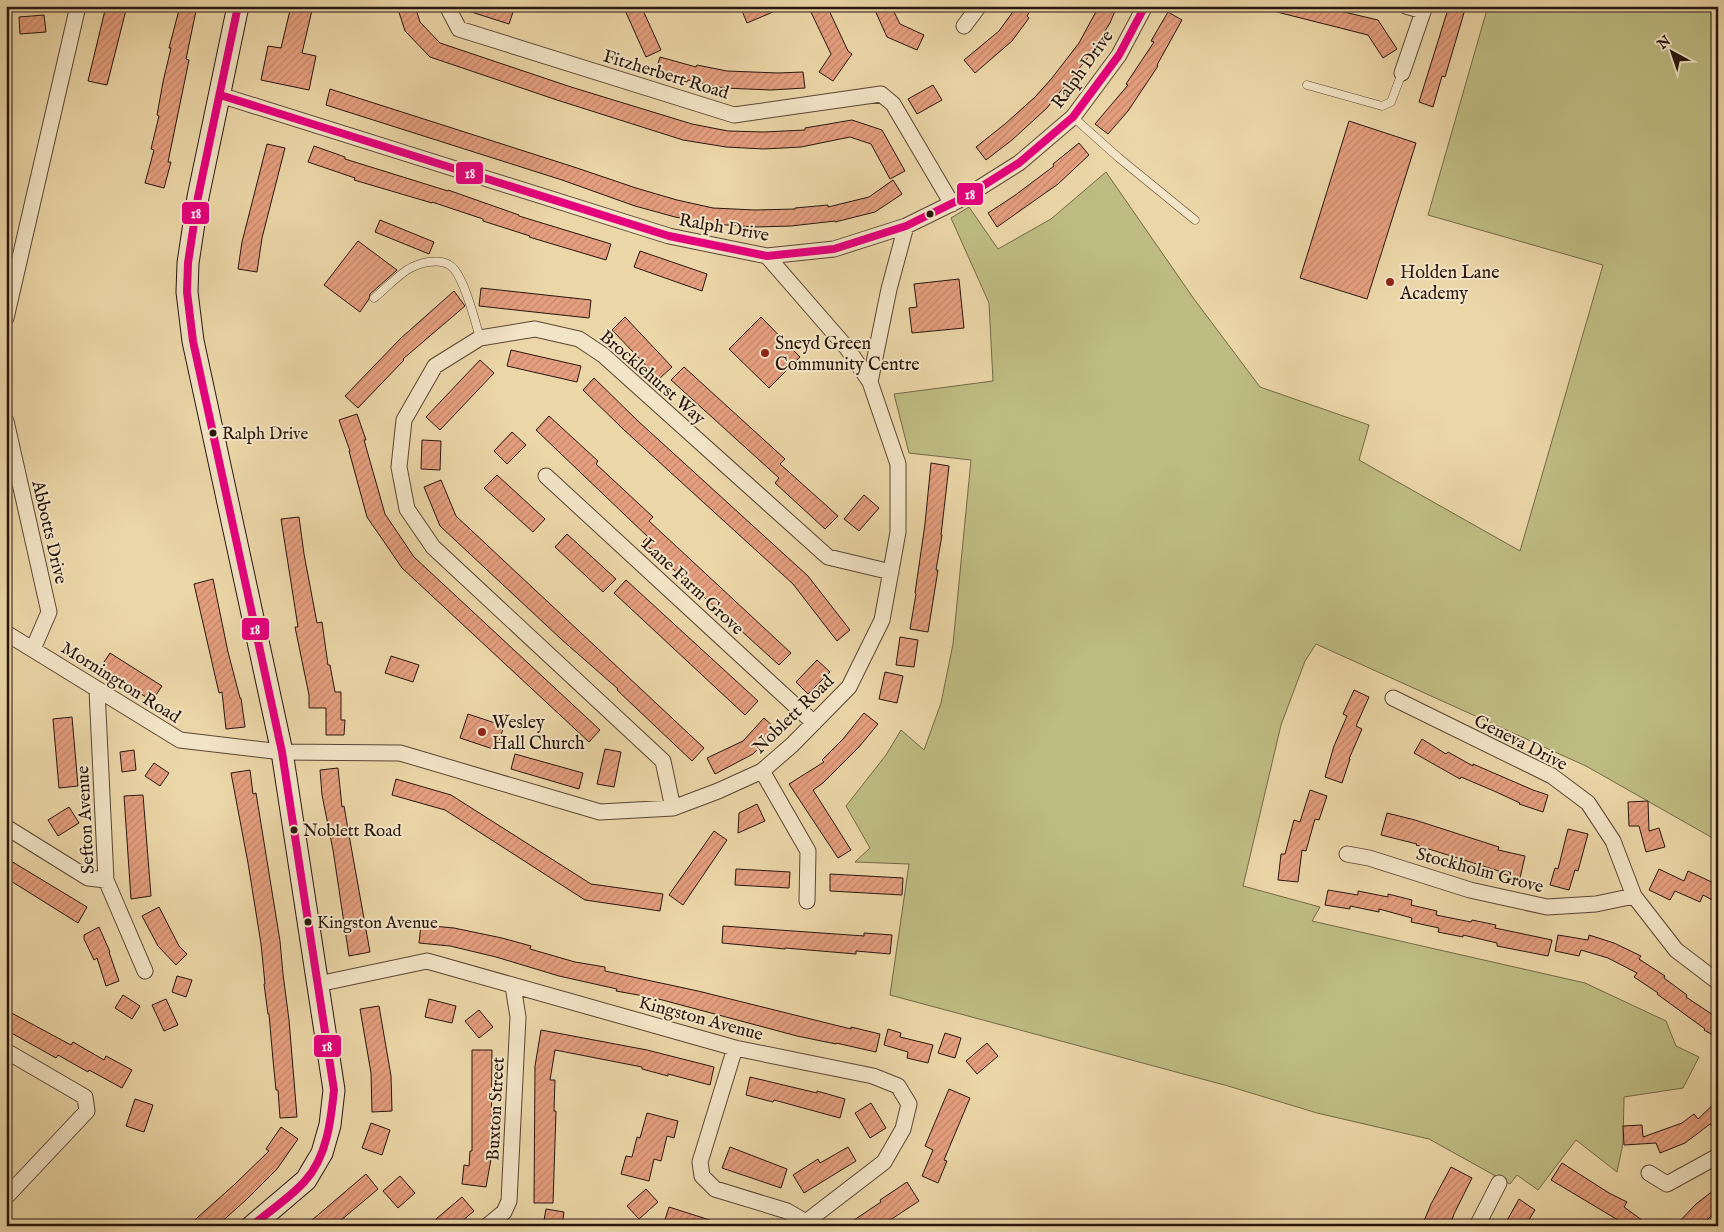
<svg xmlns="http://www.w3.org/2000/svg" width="1724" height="1232" font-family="'IM FELL English',serif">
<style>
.park{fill:#bebc82;stroke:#736948}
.building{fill:url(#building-hatch);stroke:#28160e}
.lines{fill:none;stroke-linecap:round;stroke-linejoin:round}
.lane-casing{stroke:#594634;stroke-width:9}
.street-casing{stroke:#594634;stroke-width:17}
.secondary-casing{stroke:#28160e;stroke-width:23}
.lane{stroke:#f2e4c6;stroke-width:8}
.street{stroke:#f2e4c6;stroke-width:15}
.secondary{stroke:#f2e4c6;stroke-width:21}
.bus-1-casing{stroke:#f2e4c6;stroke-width:11}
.bus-1{stroke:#e5007d;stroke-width:8}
.bus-dot{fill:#28160e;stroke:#f2e4c6;stroke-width:2}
.poi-dot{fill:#8f2418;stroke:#f2e4c6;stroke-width:2}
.labels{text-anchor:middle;stroke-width:4;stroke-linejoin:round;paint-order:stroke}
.bus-label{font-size:17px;fill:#28160e;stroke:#f2e4c6;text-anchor:start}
.street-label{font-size:18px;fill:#28160e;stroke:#f2e4c6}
.poi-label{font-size:18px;fill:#28160e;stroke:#f2e4c6;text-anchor:start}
.line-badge{stroke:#f2e4c6;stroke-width:2}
.badge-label{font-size:14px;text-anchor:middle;font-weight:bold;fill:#fff}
</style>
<defs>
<pattern id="building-hatch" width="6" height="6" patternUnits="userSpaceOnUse" patternTransform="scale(1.25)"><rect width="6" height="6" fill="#e59f7e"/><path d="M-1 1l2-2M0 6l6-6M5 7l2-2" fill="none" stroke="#c4886c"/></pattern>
</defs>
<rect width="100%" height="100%" fill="#ebd6a7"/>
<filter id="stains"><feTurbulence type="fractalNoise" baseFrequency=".004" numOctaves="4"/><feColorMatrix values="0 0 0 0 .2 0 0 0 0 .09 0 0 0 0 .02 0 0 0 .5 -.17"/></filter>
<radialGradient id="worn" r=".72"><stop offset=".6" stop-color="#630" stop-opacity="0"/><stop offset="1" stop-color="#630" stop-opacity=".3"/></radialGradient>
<!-- park -->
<path class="park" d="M1488,6H1718V841L1586,766L1316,644L1305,661L1281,725L1243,886L1320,907L1312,921L1585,983L1666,1021L1676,1046L1699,1057L1683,1088L1624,1097L1623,1143L1617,1172L1576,1140L1538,1190L1517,1175L1510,1184L1429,1139L1317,1113L1228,1086L890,995L909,864L855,862L870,848L846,806L886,755L901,730L924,750L941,703L953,644L971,460L909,453L894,394L993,381L989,303L951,218L969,207L998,249L1051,219L1106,172L1194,299L1260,387L1369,425L1359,460L1520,551L1603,265L1428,215Z"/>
<!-- building -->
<path class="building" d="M106,6H127L107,85L88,81Z
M180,6H197L186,59L189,60L168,162H171L164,188L145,183L154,150L151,149L159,116L157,115L163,82L171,48H169Z
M291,6H313L302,53L316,56L309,90L261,80L268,46L281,48Z
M397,6H415L420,22L440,43L571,87L692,124L728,131L764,132L805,130V128L852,120L882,130L905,171L890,179L871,144L850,137L801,147L764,149L726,147L683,140L557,100L430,57L405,31Z
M462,6H515L509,24L462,9Z
M623,6H641L661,50L646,57Z
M740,6H787L747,23Z
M808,6H827L848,51L852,54L833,81L819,72L831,54Z
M873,6H891L900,24L924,35L917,50L887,37Z
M1017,6H1033L1027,16L1029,18L1012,41L975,73L964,60L999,31Z
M1099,6H1117L1110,23L1090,55L1047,108L1012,140L986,160L976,147L1005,124L1035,97L1052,78L1079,43Z
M1274,6H1327V8L1378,20L1397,49L1383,58L1368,35L1273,11Z
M1449,6H1466L1445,77L1442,76L1433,107L1419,102Z
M1168,12L1182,20L1157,65L1158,66L1128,111L1108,134L1095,124L1128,85L1126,84L1154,42L1151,41Z
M44,15L46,32L20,34L19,17Z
M660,57L696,67L697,65L727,71L778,73L803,72L805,88L771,90L724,88L688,80L687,82L655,73Z
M933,85L942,100L917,114L908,99Z
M330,89L574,167L636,188L677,200L713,208L755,210L795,209V208L828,205V207L869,197L893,180L902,194L875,212L835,222V221L791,226L755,227L713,224L675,217L635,206L562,180L326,105Z
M1349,121L1416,143L1367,299L1300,278Z
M1079,143L1089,155L1058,184L997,227L988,213L1014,196L1054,166L1053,164Z
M267,144L285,148L262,238L257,272L238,269L242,242Z
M314,146L345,157V159L448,191V190L519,215V216L611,244L606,260L529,237L530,236L483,221V219L432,202V203L354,180L355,178L308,162Z
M380,220L434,242L429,254L375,232Z
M358,241L397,270L370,294L369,299L360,312L324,285Z
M640,251L707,274L702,291L634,267Z
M959,279L964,328L912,333L909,308L917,307L914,284Z
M481,288L591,300L589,318L479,306Z
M454,291L465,306L403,359L404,360L358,408L345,396L401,338Z
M625,317L672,367L659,379L612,330Z
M761,317L800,357L769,388L729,349Z
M511,350L581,366L577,382L507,366Z
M480,360L494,373L440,430L426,417Z
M684,367L785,459L780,464L838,516L825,529L775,483L779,478L671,380Z
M594,378L638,421L808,576L850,630L837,641L793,584L623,429L583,390Z
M357,414L366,440H364L385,514L414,557L600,730L589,742L402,568L367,517L349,451H350L339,420Z
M549,416L598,461L596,464L653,517L649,521L791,653L779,665L643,542L648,537L536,430Z
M512,432L526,445L507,464L494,451Z
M422,440L441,441L440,470L421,469Z
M931,463L949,466L941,535H942L936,570H938L928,632L910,629L916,594L915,593L925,524Z
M497,475L545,519L533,532L484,488Z
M441,480L456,516L704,748L692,761L617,690L618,689L561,639L440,526L424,487Z
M864,495L879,508L859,531L844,519Z
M299,517L304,554L317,623L322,622L328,665H330L335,692H341V720H345L344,735H326V708H309V695L295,627H298L281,519Z
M567,534L616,579L603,592L555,547Z
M213,579L228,652L240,698H241L245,727L226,729L222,692L219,693L194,584Z
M626,580L758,701L745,715L614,593Z
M900,637L918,640L914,667L896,665Z
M110,653L162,686L152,701L100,668Z
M391,656L419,665L413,682L385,673Z
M817,660L830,672L808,694L796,682Z
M885,672L903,676L897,703L879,699Z
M1354,690L1369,697L1356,726L1362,729L1349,759H1350L1342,783L1325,777L1334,746L1347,716L1343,714Z
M864,713L878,724L859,747L823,783L813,790L851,850L838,858L789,784L824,762L822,760L843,739Z
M468,714L504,726L496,750L460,738Z
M72,717L78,786L59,788L53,719Z
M764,718L776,729L753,754L715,774L707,758L743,741Z
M1422,739L1446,754L1448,752L1473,766V764L1533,790L1548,795L1543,812L1519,804L1520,803L1494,791L1461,777L1460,779L1414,753Z
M605,749L621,752L614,787L597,784Z
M134,750L136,770L122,772L120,752Z
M515,754L583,773L579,789L511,769Z
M154,763L169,773L160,786L145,776Z
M338,768L342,807L344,806L349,835L370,952L349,956L333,850L322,795L320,770Z
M250,770L253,794L256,793L280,941L283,974L289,1020L297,1117L280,1118L278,1090H276L273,1060L269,1014H268L264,984H265L261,944L248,863L231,773Z
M396,779L451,795L591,884L663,894L660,911L585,900L445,810L392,795Z
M1310,790L1327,796L1319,820L1315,819L1306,851L1302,850L1298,882L1278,880L1281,854H1285L1294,820L1300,822Z
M143,795L151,896L131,899L124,796Z
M1648,801L1649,831L1659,828L1665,847L1646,852L1639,826H1629L1628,802Z
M757,804L765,821L738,833L739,813Z
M69,807L79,823L58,836L48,820Z
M1387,813L1415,820L1499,847L1498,850L1525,856L1520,878L1498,873L1499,871L1416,845L1417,844L1381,835Z
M1568,829L1588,834L1578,871L1575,870L1569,890L1550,885L1555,868L1558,869Z
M714,831L727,840L683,905L669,895Z
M6,858L87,907L78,923L6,878Z
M736,869L790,872L789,888L735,885Z
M1659,869L1684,881L1688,871L1718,885V903L1703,895L1700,902L1675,891L1670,900L1649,890Z
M830,874L903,878L902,895L830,891Z
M1328,890L1358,895V891L1388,897V894L1412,900L1411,905L1437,911L1436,915L1471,922L1472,920L1496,925L1495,928L1552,940L1548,956L1497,946V943L1463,935V937L1438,932L1439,928L1411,922L1412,918L1379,909V912L1350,906V909L1325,905Z
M159,907L179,946L187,954L176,965L158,946L142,916Z
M421,925L454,928L502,938L531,946L530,949L575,962L605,967V971L698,991L851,1029V1027L880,1034L876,1052L836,1043V1044L797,1036L655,998L616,991L617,989L559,976L496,957L450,946L419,943Z
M723,926L864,936V933L892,935L890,954L856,951V954L785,948V949L722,943Z
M99,927L110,952H109L119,981L106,986L97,958L94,960L84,939V935Z
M1558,935L1588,940L1589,935L1614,943L1641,956L1639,959L1665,976L1664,978L1687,995L1686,997L1713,1015L1718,1006V1038L1704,1030L1705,1029L1657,994L1658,993L1634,977L1637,973L1608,958L1581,950L1579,956L1555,951Z
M177,976L192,980L186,997L172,992Z
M123,995L140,1006L132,1019L115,1008Z
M166,999L178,1025L164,1031L152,1005Z
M429,999L456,1006L452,1023L425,1017Z
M379,1006L391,1076L392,1111L372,1112L371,1073L360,1009Z
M6,1010L71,1045L73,1042L104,1060L106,1056L132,1070L122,1088L89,1070L88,1072L58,1055L56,1058L6,1030Z
M479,1010L493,1027L479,1038L465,1021Z
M888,1029L901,1033L900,1037L933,1045L928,1063L907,1058L908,1052L884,1045Z
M541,1030L647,1050L714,1067L710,1085L668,1074V1076L642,1069V1067L555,1050L550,1080H555L554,1111H556L553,1203H534L535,1066Z
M945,1033L961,1038L955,1058L938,1053Z
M987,1043L998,1056L977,1074L966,1061Z
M472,1050H492L491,1159L486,1187L462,1184L464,1165L469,1166L470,1151H472Z
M750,1077L817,1093V1091L845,1099L840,1118L774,1100L773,1102L746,1095Z
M949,1089L970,1098L944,1160L947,1161L938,1183L922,1176L933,1150L925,1146Z
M135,1099L153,1105L144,1132L126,1126Z
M1718,1100V1133L1710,1124L1685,1143L1660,1153L1656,1143L1624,1145L1623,1126L1642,1125L1643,1137L1682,1123L1694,1114L1698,1119Z
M871,1103L886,1128L870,1138L855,1113Z
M647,1113L678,1121L674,1138L667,1136L661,1161L654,1159L649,1181L621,1174L626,1156L632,1157L637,1137L640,1138Z
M371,1123L390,1130L382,1155L362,1148Z
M281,1127L298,1139L277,1169L247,1199L217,1226H188L235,1184L269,1151L266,1149Z
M730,1147L787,1169L781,1188L722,1168Z
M848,1147L856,1161L804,1193L793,1175L818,1159L820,1163Z
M1562,1163L1609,1193L1627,1202L1624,1207L1650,1226H1628L1551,1180Z
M1451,1167L1472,1178L1454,1214L1450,1226H1422L1431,1204Z
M366,1174L378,1189L334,1226H305Z
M400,1176L415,1193L398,1208L383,1191Z
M907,1182L919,1201L881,1226H845L881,1202L880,1200Z
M1718,1187V1210L1700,1226H1675L1696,1204Z
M646,1189L658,1202L639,1219L627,1206Z
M462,1197L474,1211L456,1226H442L436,1219Z
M1519,1199L1535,1210L1525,1226H1504Z
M669,1207L719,1223L718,1226H663Z
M546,1209L564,1212L562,1226H543Z"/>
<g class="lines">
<defs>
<path id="lane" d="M1307,85L1382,106L1391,102L1402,73
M1073,117L1119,158L1195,220
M374,298C385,289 395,278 407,270C418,263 439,257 451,266C464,276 475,321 480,338"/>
<path id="street" d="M447,6L459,29L734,115L881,94L893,104L952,204
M1406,6L1423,11
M964,26L979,6
M1402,73L1425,6
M220,95L669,236L767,256L834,249L906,226L965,197L1019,163L1073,117L1119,55L1145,6
M6,318L78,6
M870,382L889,289L906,226
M6,421L49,612L33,649
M546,476L814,723
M6,633L180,740L282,752L400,753L600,812L673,808L718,791L762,771L792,745L849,687L882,620L898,532V464L870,382L847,348L767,256
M97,690L106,880L145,971
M1393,698L1552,776L1588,803L1613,841L1634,896L1676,950L1718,982
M762,771L808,851L807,901
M673,808L663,761L433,547L407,509L399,467L404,420L435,366L480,338L535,329L579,339L603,355L828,557L891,572
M6,827L88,878L106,880
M1347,854L1369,858L1470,890L1547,907L1596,904L1634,896
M318,984L427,961L735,1048L873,1076L898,1086L909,1104L903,1129L884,1162L806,1222
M735,1048L700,1162L702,1176L715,1189L787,1211L806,1222V1226
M6,1051L85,1097L87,1111L6,1197
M1649,1173L1667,1184L1718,1156
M487,1226L504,1212L509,1201L518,1017L513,986
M1477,1226L1499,1183"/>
<path id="secondary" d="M238,6L198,197L188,263L187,292L193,341L282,752L334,1090L330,1125L322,1153L306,1180L252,1226"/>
</defs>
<!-- lane casing -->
<use href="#lane" class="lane-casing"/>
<!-- street casing -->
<use href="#street" class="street-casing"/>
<!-- secondary casing -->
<use href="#secondary" class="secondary-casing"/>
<!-- lane -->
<use href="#lane" class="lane"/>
<!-- street -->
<use href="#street" class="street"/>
<!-- secondary -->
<use href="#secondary" class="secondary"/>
<defs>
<path id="bus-1" d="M238,6L198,197L188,263L187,292L193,341L282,752L334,1090C331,1120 327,1157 305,1181C291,1197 269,1211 252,1226
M220,95L669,236L767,256L834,249L906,226L965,197L1019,163L1073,117L1119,55L1145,6"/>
</defs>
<!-- bus-1 casing -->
<use href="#bus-1" class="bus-1-casing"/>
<!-- bus-1 -->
<use href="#bus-1" class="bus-1"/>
</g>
<!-- markers -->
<g class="bus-dot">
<circle cx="930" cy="214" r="4.5"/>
<circle cx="213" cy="433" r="4.5"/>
<circle cx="294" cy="830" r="4.5"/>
<circle cx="308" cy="922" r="4.5"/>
</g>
<g class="poi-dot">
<circle cx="1390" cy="282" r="5"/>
<circle cx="765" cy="353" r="5"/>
<circle cx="482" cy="732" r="5"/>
</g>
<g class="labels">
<!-- bus labels -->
<g class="bus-label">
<text x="222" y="439">Ralph Drive</text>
<text x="303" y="836">Noblett Road</text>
<text x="317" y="928">Kingston Avenue</text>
</g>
<!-- street labels -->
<g class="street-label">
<text transform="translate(1082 69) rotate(-54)" y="6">Ralph Drive</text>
<text transform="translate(666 74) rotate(17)" y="6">Fitzherbert Road</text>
<text transform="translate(724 227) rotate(10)" y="6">Ralph Drive</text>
<text transform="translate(653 377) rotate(41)" y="6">Brocklehurst Way</text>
<text transform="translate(50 532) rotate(77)" y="6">Abbotts Drive</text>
<text transform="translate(693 586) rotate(43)" y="6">Lane Farm Grove</text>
<text transform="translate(121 682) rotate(32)" y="6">Mornington Road</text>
<text transform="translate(793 714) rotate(-44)" y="6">Noblett Road</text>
<text transform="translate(1521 742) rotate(27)" y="6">Geneva Drive</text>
<text transform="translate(85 820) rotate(-93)" y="6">Sefton Avenue</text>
<text transform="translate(1480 870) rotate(15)" y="6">Stockholm Grove</text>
<text transform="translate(701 1018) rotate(15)" y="6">Kingston Avenue</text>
<text transform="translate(495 1109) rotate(-87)" y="6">Buxton Street</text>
</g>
<!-- poi labels -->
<g class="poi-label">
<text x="1400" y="278">Holden Lane<tspan x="1400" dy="21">Academy</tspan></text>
<text x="775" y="349">Sneyd Green<tspan x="775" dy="21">Community Centre</tspan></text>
<text x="492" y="728">Wesley<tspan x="492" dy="21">Hall Church</tspan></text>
</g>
</g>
<g class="line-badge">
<rect x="455" y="161" width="29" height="24" rx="5" fill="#e5007d"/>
<rect x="956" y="182" width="28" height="24" rx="5" fill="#e5007d"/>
<rect x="181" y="201" width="29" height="24" rx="5" fill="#e5007d"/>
<rect x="241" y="617" width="29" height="24" rx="5" fill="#e5007d"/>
<rect x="313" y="1034" width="29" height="24" rx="5" fill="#e5007d"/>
</g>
<g class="badge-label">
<text x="470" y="178">18</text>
<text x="970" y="199">18</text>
<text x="196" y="218">18</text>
<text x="255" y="634">18</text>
<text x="327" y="1051">18</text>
</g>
<!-- margin -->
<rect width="1724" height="1232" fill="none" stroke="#ebd6a7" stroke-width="25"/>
<rect x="8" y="8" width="1709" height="1217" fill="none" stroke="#28160e" stroke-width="2.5"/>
<rect x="12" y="12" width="1699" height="1207" fill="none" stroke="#28160e"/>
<!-- north arrow -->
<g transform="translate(1672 52) rotate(320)" stroke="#f2e4c6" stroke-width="4" paint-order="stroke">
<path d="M0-4L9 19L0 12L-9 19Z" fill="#28160e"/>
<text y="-8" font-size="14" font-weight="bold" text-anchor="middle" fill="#28160e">N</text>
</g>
<rect width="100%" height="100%" filter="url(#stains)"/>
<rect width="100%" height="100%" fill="url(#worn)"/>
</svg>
